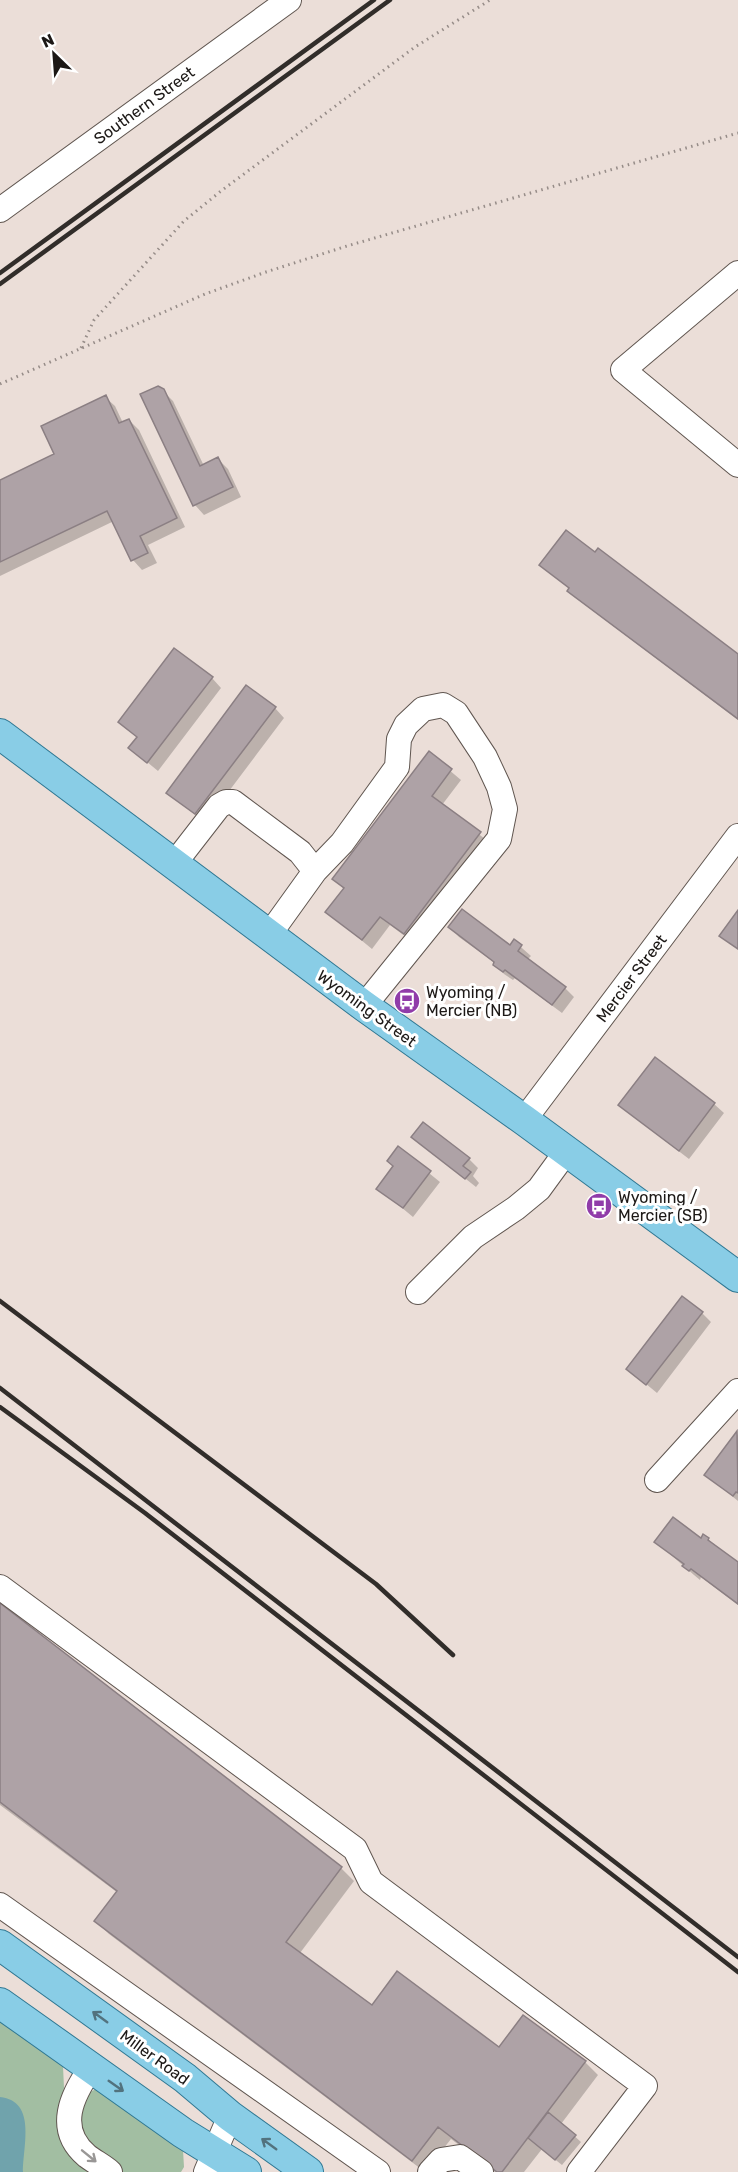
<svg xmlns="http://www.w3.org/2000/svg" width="738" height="2172" font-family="Rubik,sans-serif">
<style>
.green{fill:#a2bea2}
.water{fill:#70a3ac}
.shadow{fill:#0003}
.building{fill:#aea2a6;stroke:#8b7f83;stroke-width:1.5}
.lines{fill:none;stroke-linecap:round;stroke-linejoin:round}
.minor-casing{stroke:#605650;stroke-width:26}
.major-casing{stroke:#307893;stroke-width:32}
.path{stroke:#968c88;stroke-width:3;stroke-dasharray:1.5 4.5;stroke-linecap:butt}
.minor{stroke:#fff;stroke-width:24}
.major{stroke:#89cde6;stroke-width:30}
.rail{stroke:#312d2a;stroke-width:4.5}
.oneway{stroke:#52727e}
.oneway2{stroke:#999796}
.labels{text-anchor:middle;stroke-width:6;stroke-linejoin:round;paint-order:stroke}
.street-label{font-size:16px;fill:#1c1816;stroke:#fff}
.poi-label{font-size:16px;fill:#1c1816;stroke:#fff;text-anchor:start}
</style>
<rect width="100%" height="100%" fill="#ebded8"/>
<!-- green -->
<path class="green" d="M0,2020L63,2066L64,2088L60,2115L97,2172H0Z
M96,2089L183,2150L184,2167L181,2172H123L90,2147L75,2116L90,2092Z"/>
<!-- water -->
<path class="water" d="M0,2097C37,2101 23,2146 23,2172H0Z"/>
<!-- shadow -->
<path class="shadow" d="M163,391L173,401L204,466L218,459L228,469L241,497L204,515L195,505Z
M105,397L115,406L123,423L129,420L139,430L185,527L148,545L157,563L142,570L133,560L114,521L0,576V482L56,455Z
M541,565L738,656V720L579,600L570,589Z
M212,678L221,688L158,771L130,748L138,738L120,722Z
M275,708L284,718L205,823L168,793Z
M429,753L461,780L442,805L490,843L414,943L390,925L372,949L327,912L344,889L334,879Z
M450,927L510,947L514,941L531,956L527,960L565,988L574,997L562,1013L515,978L513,980L504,974L495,963L459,937Z
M714,1104L724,1113L689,1159L630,1114L620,1105Z
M413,1137L469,1159L478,1168L473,1176L479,1183L476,1187Z
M398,1148L440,1182L413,1217L378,1188L395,1167Z
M702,1313L711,1322L657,1393L628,1369Z
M738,1434V1501L706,1475Z
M704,1536L738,1564V1605L701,1577L700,1580L694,1575L656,1542L701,1540Z
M0,1605L341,1868L354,1881L300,1953L372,2007L500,2049L585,2062L598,2075L561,2124L581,2142L562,2165L542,2149L524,2172H495L451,2139L425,2172L109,1934L96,1921L118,1893L0,1805Z"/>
<!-- building -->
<path class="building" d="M158,386L164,389L200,466L218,457L233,487L193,506L140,394Z
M106,395L119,423L129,419L177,518L140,536L148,553L131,561L107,511L0,562V480L54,454L41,426Z
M566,530L595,552L598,548L738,654V719L567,591L569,588L539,565Z
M174,648L213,677L147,763L128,748L137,737L118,722Z
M246,685L276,707L195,814L166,793Z
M429,751L452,769L432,796L481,832L404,934L380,917L362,940L325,912L344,888L332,879Z
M462,909L510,945L514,939L522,945L518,951L566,987L552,1005L505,970L503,972L493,965L494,962L448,927Z
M738,910V949L719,936Z
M655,1057L715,1103L679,1151L618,1105Z
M423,1122L470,1158L463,1166L471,1172L465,1179L411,1137Z
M398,1146L431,1171L403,1208L376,1189L393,1166L387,1161Z
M682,1296L703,1312L646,1385L626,1369Z
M737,1431L738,1493L736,1492L733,1496L704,1475Z
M673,1517L701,1538L703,1534L709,1538L708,1540L738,1562V1604L691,1569L689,1571L682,1566L684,1564L654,1542Z
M0,1603L342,1867L286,1942L372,2005L397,1971L499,2047L523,2015L586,2061L502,2172H497L438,2127L412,2161L94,1921L117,1891L0,1802Z
M548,2112L576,2135L555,2160L528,2138Z"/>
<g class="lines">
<defs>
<path id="minor" d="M0,210L289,0
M738,273L623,370L738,465
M174,864L219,806L226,802H233L300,852L315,871L269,935
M315,871L342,843L397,767L399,739L406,725L423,709L443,705L456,713L485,757L499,787L505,809L499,839L364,1006
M524,1120L738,836
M418,1292L473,1237L516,1208L539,1189L566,1152
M657,1480L738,1391
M0,1587L355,1849L371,1882L645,2086L579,2172
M0,1905L378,2172
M91,2068C72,2095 55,2129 87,2156C95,2162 103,2166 110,2172
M206,2172L230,2116
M430,2172L441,2160L460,2157L481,2172"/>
<path id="major" d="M0,734L364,1006L524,1120L738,1277
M0,1945L185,2078L230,2116L308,2172
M0,2003L183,2133L246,2172"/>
</defs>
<!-- minor casing -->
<use href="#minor" class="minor-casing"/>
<!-- major casing -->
<use href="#major" class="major-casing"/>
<!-- path -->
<path class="path" d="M81,348L94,320L184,221L221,191L415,47L490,0
M0,384L205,294L266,272L347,246L738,133"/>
<!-- minor -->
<use href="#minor" class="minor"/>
<!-- major -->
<use href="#major" class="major"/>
<!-- rail -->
<path class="rail" d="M0,273L374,0
M0,284L390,0
M0,1301L376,1584L453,1655
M0,1388L738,1957
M0,1407L145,1513L738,1972"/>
</g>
<!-- one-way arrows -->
<defs><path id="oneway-shaft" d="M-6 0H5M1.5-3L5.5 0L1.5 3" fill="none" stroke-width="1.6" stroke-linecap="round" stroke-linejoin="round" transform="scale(1.5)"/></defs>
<g class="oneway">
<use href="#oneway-shaft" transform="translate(100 2017) rotate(-144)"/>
<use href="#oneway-shaft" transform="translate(116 2086) rotate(35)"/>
<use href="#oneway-shaft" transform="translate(269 2144) rotate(-144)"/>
</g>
<use class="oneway2" href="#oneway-shaft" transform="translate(89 2156) rotate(39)"/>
<!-- icons -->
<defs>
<symbol id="bus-disc" viewBox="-11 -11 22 22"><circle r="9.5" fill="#903ca9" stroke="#fff"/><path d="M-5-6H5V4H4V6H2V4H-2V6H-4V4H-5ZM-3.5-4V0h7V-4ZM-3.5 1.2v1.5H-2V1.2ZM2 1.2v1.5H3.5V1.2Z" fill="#fff"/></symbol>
</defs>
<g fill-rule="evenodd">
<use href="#bus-disc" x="392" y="986" width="30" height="30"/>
<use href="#bus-disc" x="584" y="1191" width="30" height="30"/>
</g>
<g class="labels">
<!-- street labels -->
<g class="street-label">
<text transform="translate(144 105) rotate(-36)" y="6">Southern Street</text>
<text transform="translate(631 978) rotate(-53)" y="6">Mercier Street</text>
<text transform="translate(367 1008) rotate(36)" y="6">Wyoming Street</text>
<text transform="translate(155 2057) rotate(36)" y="6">Miller Road</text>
</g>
<!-- poi labels -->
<g class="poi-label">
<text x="426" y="998">Wyoming /<tspan x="426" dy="18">Mercier (NB)</tspan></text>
<text x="618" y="1203">Wyoming /<tspan x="618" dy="18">Mercier (SB)</tspan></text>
</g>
</g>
<!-- north arrow -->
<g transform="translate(54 54) rotate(335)" stroke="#ffffff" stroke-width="4.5" paint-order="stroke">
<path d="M0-4.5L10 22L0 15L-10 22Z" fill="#1c1816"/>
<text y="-9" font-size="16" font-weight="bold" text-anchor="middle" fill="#1c1816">N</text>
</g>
</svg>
